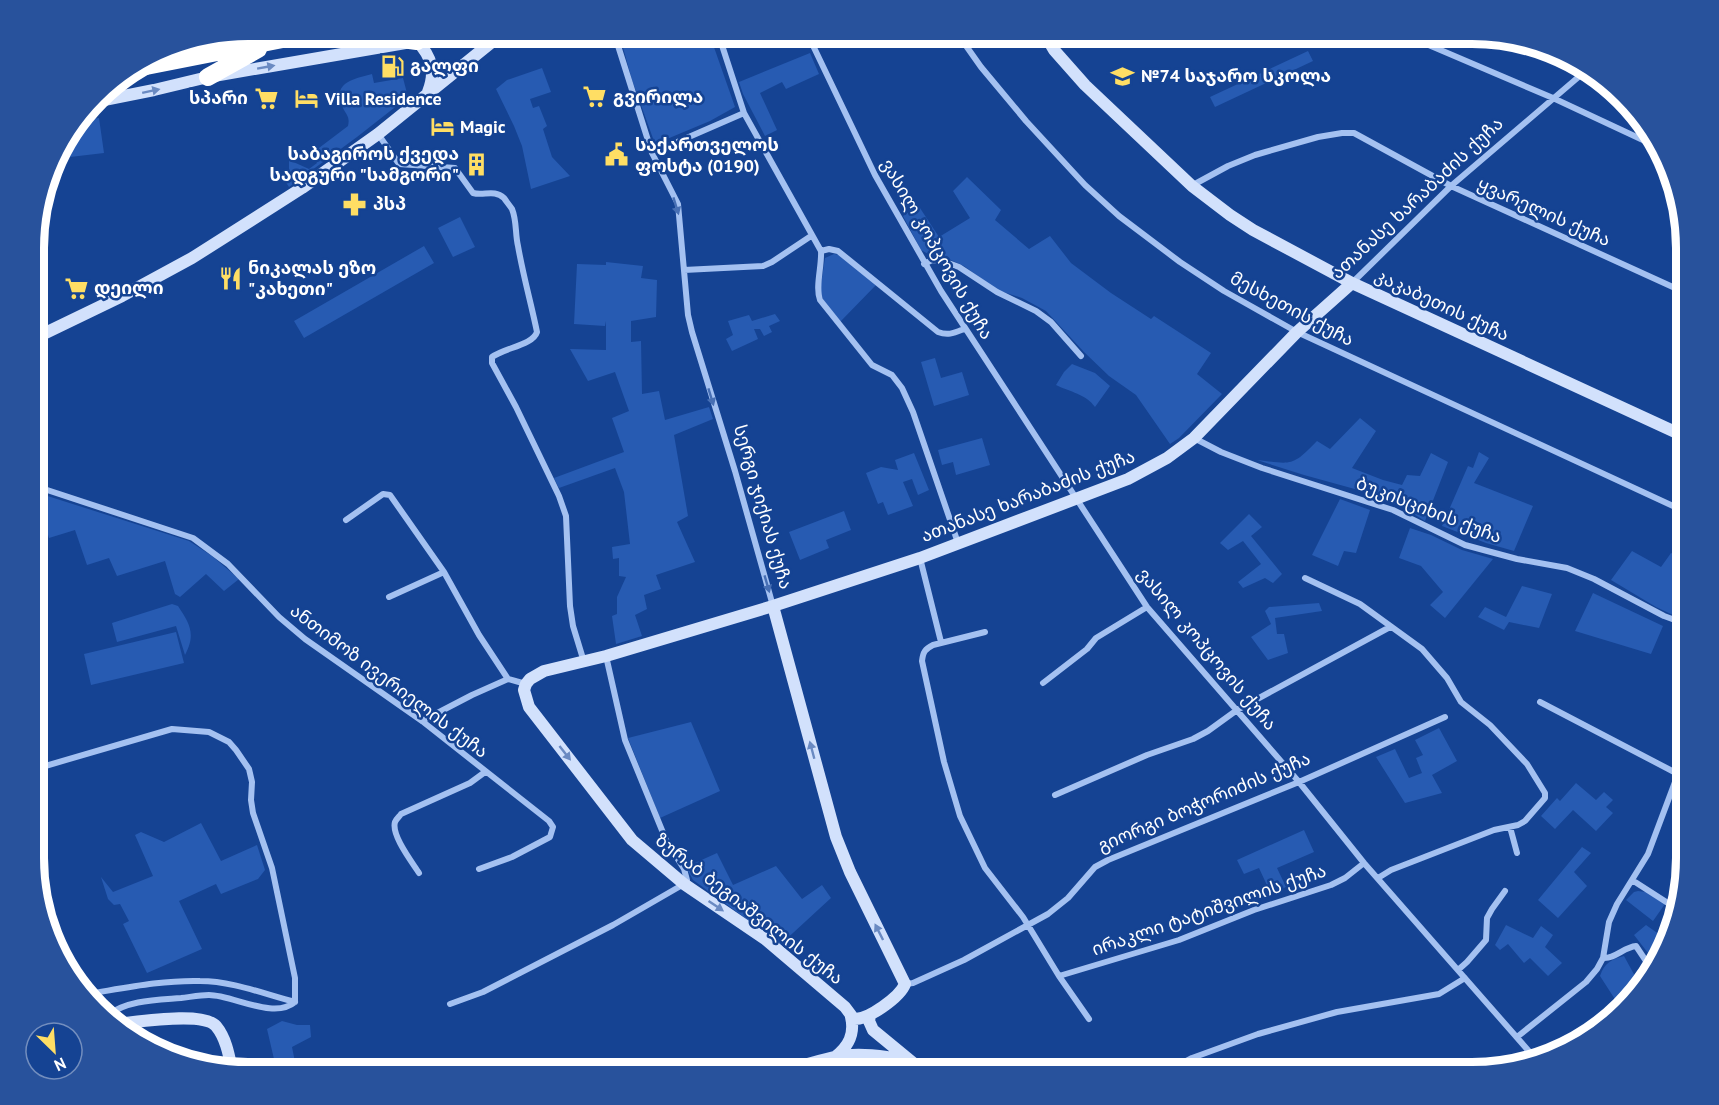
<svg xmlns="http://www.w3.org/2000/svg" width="1719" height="1105" font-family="'PT Sans','Noto Sans Georgian',sans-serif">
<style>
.green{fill:#275bb2}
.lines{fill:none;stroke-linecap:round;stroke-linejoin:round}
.street{stroke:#a4c1f1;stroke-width:6}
.secondary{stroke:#d2e1fc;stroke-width:12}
.highway{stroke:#fff;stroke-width:18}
.oneway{fill:#6a8ac2}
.oneway2{fill:#476fb4}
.labels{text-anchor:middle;stroke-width:5;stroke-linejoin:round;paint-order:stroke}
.poi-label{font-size:18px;font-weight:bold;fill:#fff;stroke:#154393;text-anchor:start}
.street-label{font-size:18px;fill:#fff;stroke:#154393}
.rim{fill:none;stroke:#fff;stroke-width:8}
</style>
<rect width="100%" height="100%" fill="#154393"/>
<!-- green -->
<path class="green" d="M619,33H709L735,107L710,121L655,144L632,80Z
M1308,51L1313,61L1215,107L1210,97Z
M810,53L819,74L786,89L782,82L760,93L777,130L765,136L743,94L739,82Z
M542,68L551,92L530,99L533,108L539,106L547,126L543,129L552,157L570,176L531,189L522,146L514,126L496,89L507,80Z
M372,74L374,83L403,78L408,97L357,137L289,187L283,178L289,169V160L309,169L317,163L311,154L348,126C350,117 347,116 343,108C331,82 354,79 372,74Z
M99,118L104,153L53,159L55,152L79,121Z
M967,177L1001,210L995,220L1029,249L1050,236L1071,263L1111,293L1151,319L1154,316L1211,353L1197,374L1222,394L1179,438L1170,444L1136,395L1109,376L1084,352L1046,311L1022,298L997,290L964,266L942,256L930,255L921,250L903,216L918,205L939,237L970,218L953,191Z
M460,217L475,247L453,257L438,228Z
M424,246L434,263L304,338L294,321Z
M834,254L840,255L876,285L840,322C833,313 822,302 820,291L825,258Z
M606,262L643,266L641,278L657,280L656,317L631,321V342L641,341L642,394L659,391L665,420L709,407L713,419L674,435L688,516L677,522L695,562L656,575L661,589L644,595L647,609L635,615L642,636L616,644L612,616L617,614V597L626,577L619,576V558L613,559L612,547L630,544L624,492L615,468L559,488L554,478L624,452L612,418L629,411L615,372L588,381L570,349L606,350V321L605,326L574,324L577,264L606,265Z
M775,314L780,321L769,326L772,332L764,336L760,329H754L758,339L732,351L726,339L733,335L728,321L749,315L752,321Z
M935,358L941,378L962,372L969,395L934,406L921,362Z
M1072,364L1095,373L1110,386L1095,407C1086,394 1070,392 1056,385L1064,372Z
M1360,418L1376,431L1352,468L1383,480L1402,485L1407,475L1420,476L1431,453L1448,462L1425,521L1402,507L1362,491L1304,475L1257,460C1292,464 1292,467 1317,441L1330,449Z
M982,438L990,465L956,475L953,462L942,465L938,450Z
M1479,452L1489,458L1474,483L1533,506L1514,551L1486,543L1442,526L1468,466L1473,468Z
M914,453L929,490L918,495L912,479L903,482L913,506L888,515L883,502L878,504L866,473L881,467L898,470L895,460Z
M35,492L189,541L212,556L239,579L224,591L206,574L180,597L175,594L165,561L117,576L109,558L87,565L75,530L49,538Z
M1340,499L1370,510L1356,553L1344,551L1338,566L1312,555Z
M844,511L851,530L826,540L829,548L800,560L789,532Z
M1249,514L1262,527L1251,536L1282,574L1273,583L1265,578L1243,588L1238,582L1261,564L1243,541L1228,550L1220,543Z
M1410,528L1431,535L1462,550L1493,559L1445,618L1430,605L1443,592L1421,566L1399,558Z
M1632,551L1661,567L1671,553L1686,560V566L1680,575L1686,578V587L1680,602L1686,604V621L1656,607L1611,580Z
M1522,586L1552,594L1539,628L1509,622L1504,630L1478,617L1485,607L1506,617Z
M1593,593L1663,626L1651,654L1575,631Z
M1319,603L1322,611L1275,618L1277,634H1284L1288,653L1268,660L1251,637L1271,624L1265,611L1269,607Z
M172,604L178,606C190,624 196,634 185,655L176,626L117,642L112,623Z
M176,632L184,663L91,685L84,654Z
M691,722L720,791L660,818L628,738Z
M1439,728L1457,761L1432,775L1442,793L1405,803L1376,757L1395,749L1409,778L1422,773L1416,758L1423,755L1415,740Z
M1576,783L1596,800L1604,792L1613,800L1606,807L1613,813L1596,831L1573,810L1555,829L1541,816L1557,798L1560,801Z
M201,823L221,861L257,845L265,870L258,879L221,894L216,884L179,901L202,949L147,973L123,924L129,921L120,904L114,905L108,899L101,877L113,892L153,876L135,835L141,832L164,842Z
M1304,830L1314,852L1277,868L1286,887L1271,894L1259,868L1244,874L1237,860Z
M1582,847L1591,853L1574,872L1587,886L1558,918L1538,900Z
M717,853L733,885L776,866L802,899L822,885L831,898L781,944L693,880L686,867Z
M1638,891L1646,892L1665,904L1653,921L1626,900L1634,892Z
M1506,925L1533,938L1541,926L1553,935L1545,947L1562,963L1548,976L1530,958L1524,963L1508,944L1500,950L1495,945Z
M1646,925L1663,937L1655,962L1634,935Z
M1624,956L1636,978L1625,986L1631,995L1618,1004L1600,976C1604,963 1612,959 1624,956Z
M282,1021L297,1025H310L311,1037L292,1047L297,1072H277L267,1029Z
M870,1057L908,1064L917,1072H823L833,1060Z"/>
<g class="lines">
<!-- street -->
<path class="street" d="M614,33L652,153L678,204L688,315L692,332L735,471L773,606
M718,33L744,113L821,251C822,266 815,287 820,300L872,365L892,375L902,388L913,412L958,543
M807,33L875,175L941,291L1147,607L1299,782L1364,863L1534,1057
M957,33L981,67L1026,121L1085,185L1119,216L1180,262L1224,291L1297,332L1686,512
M1404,33L1431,46L1553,98L1660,148
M378,134L399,164L455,168L473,193C484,196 494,189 504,198C506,201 510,206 512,209C517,221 515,234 518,246C523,275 531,303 537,332C533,345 504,348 492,357V363L516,407L559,496L566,516L570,606L573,626L584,662
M652,153L744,113
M1193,185L1228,166L1255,155L1318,137L1342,133H1354L1451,186L1686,293
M821,251L829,249L838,251L938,332C948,336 954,333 964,329
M924,264L932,260L943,261L959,267L997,292L1036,311L1051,322L1081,356
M684,270L763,266L772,262L811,236
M1353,282L1451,186L1589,68
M1194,438L1221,452L1262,468L1393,510L1465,545L1517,559L1567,568L1594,579L1664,616L1686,624
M35,486L193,538L228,564L279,617L305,639L422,721L549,821L553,827L550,837L512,857L479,869
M346,520L383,494L390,495L444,572L479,635L508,679L526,684
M920,558L941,642
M1305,578L1360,604L1422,649L1447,678L1461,702L1490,725L1527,764L1545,793V798L1525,821L1518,825L1494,830L1391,870L1378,878
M389,597L444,572
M985,632L933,645C925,649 923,652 922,661L944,762L960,816L985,868L1023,917L1059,976L1089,1019
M1043,683L1087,649L1096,638L1147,607
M1540,702L1678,774
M422,721L472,695L508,679
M35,769L172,729L209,732L229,742L236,750L249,769L252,782L251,800L253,813L272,868L295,978V1002
M1055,795L1147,755L1193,739L1208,731L1237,710L1390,627
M1510,827L1517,853
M419,873C412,862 391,835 395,822C396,819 400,816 401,814L470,783L485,772
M1632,880L1674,907
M1603,958C1615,959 1624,947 1636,946L1652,970
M1458,970L1467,962L1486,940L1487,918L1492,909L1505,891
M1059,976L1179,940L1254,910L1331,885L1345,878L1364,863
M905,984L913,983L964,960L1048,914L1068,898L1095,867L1108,860L1299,782L1445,717
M88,994C125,988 162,980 200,981C232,981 264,994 295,1002
M450,1004L483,992L613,925L684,884L687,880L684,869L666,840L625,740L606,656
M108,1015C128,1000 157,1000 181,998C190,997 200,995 209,995C233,995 274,1020 295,1002
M1517,1037L1586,982L1597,969L1603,958L1609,922L1617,904L1648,854L1678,774L1686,759
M1166,1072L1192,1058L1258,1034L1337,1012L1439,994L1465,978"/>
<!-- secondary -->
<path class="secondary" d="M1044,33L1054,50L1085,85L1192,186L1230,215L1253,230L1352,283L1686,437
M417,41C432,57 436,72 428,92
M94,102L154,90L208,77L417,41L487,33
M35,338L122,296L192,258L302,188L378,134L503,33
M773,606L836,837L850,872L905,984C900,997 868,1020 854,1019L845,1007L765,939L684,884L632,840L529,707L524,690L526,684L530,679L544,671L606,656L773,606L920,558L1128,479L1167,458L1194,438L1297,332L1352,283
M870,1015L869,1021L873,1030L924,1072
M117,1024C138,1022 203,1011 216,1026C226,1038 229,1055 232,1070
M835,1057C849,1046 855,1034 851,1017
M780,1072C798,1067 816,1061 834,1057C859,1052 884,1056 909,1061"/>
<!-- highway -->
<path class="highway" d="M357,33L417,41
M136,68L313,33
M208,77L258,49"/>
</g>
<!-- one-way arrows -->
<defs><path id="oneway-solid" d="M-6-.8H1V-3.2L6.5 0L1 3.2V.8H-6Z" transform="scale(1.5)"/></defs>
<g class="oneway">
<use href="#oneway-solid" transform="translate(266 67) rotate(-10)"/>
<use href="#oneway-solid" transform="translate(151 91) rotate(-12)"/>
<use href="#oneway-solid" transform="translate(812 750) rotate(-105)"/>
<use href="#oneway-solid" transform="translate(565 753) rotate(52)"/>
<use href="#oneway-solid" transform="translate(716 906) rotate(34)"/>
<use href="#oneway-solid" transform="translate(879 932) rotate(-117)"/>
</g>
<g class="oneway2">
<use href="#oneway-solid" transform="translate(676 206) rotate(73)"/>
<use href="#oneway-solid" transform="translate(711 397) rotate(73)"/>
<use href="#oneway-solid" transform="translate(767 584) rotate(74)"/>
</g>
<!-- icons -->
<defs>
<symbol id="fuel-bare" viewBox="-9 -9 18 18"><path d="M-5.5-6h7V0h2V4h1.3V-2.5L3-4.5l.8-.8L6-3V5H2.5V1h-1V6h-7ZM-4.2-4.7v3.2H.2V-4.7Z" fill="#ffde64" stroke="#154393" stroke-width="2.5" paint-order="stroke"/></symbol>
<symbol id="school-bare" viewBox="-9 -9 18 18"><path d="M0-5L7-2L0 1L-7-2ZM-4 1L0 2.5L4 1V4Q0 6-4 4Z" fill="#ffde64" stroke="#154393" stroke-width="2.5" paint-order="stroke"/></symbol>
<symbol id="supermarket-bare" viewBox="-9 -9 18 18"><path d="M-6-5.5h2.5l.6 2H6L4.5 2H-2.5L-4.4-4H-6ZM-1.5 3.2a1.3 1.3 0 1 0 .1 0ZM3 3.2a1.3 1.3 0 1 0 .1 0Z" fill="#ffde64" stroke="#154393" stroke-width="2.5" paint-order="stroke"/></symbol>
<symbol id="hotel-bare" viewBox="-9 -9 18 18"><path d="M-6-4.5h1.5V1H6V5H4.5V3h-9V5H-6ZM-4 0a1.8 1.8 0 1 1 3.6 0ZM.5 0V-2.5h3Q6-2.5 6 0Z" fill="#ffde64" stroke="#154393" stroke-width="2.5" paint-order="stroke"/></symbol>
<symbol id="civic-bare" viewBox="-9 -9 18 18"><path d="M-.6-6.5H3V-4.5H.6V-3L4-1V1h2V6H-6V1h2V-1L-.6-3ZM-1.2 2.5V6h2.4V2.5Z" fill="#ffde64" stroke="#154393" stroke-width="2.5" paint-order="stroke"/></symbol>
<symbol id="building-bare" viewBox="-9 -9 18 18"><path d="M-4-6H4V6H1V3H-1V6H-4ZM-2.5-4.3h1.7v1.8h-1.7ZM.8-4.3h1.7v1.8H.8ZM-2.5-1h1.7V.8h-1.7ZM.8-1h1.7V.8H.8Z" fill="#ffde64" stroke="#154393" stroke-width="2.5" paint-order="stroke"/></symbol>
<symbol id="pharmacy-bare" viewBox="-9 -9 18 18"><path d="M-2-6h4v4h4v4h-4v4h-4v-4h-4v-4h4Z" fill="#ffde64" stroke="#154393" stroke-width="2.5" paint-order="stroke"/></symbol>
<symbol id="restaurant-bare" viewBox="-9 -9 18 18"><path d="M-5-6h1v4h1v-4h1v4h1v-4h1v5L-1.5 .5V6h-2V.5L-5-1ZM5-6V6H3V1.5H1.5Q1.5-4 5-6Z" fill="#ffde64" stroke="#154393" stroke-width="2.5" paint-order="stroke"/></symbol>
</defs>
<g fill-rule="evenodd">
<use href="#fuel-bare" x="376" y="50" width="33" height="33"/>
<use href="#school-bare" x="1106" y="60" width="33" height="33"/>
<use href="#supermarket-bare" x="578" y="80" width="33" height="33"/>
<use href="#supermarket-bare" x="250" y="82" width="33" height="33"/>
<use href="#hotel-bare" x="290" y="82" width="33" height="33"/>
<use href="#hotel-bare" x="426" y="110" width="33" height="33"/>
<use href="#civic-bare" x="600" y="138" width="33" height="33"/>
<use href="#building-bare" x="460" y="148" width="33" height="33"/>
<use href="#pharmacy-bare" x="338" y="188" width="33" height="33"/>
<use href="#restaurant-bare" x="214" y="262" width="33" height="33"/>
<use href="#supermarket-bare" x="60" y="272" width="33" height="33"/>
</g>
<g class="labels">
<!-- poi labels -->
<g class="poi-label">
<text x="410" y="72">გალფი</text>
<text x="1141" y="82">№74 საჯარო სკოლა</text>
<text x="613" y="103">გვირილა</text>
<text x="248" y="104" text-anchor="end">სპარი</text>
<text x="325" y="105">Villa Residence</text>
<text x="460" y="133">Magic</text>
<text x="635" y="151">საქართველოს<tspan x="635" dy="21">ფოსტა (0190)</tspan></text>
<text x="459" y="160" text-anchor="end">საბაგიროს ქვედა<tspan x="459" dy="21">სადგური "სამგორი"</tspan></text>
<text x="373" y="210">პსპ</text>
<text x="248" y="274">ნიკალას ეზო<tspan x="248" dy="21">"კახეთი"</tspan></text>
<text x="94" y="294">დეილი</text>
</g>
<!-- street labels -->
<g class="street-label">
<text transform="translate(1417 198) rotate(-43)" y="6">ათანასე ხარაბაძის ქუჩა</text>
<text transform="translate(1544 212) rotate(24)" y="6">ყვარელის ქუჩა</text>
<text transform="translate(937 249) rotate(60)" y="6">ვასილ კოპცოვის ქუჩა</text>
<text transform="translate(1442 305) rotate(25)" y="6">კაკაბეთის ქუჩა</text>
<text transform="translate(1292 309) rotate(28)" y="6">მესხეთის ქუჩა</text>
<text transform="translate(1028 496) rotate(-21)" y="6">ათანასე ხარაბაძის ქუჩა</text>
<text transform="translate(763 507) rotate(74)" y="6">სერგი ჯიქიას ქუჩა</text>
<text transform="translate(1429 510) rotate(21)" y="6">ბუკისციხის ქუჩა</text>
<text transform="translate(1207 649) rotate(50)" y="6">ვასილ კოპცოვის ქუჩა</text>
<text transform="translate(389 681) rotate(37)" y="6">ანთიმოზ ივერიელის ქუჩა</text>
<text transform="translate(1204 802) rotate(-23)" y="6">გიორგი ბოჭორიძის ქუჩა</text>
<text transform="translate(749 909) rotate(38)" y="6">ზურაბ ბეგიაშვილის ქუჩა</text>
<text transform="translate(1209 910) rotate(-19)" y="6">ირაკლი ტატიშვილის ქუჩა</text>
</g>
</g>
<!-- crop -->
<path d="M0 0H1719V1105H0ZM248 44H1472A204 204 0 0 1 1676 248V858A204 204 0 0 1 1472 1062H248A204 204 0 0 1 44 858V248A204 204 0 0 1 248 44Z" fill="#28529c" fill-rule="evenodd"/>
<path class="rim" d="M248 44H1472A204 204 0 0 1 1676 248V858A204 204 0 0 1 1472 1062H248A204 204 0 0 1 44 858V248A204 204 0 0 1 248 44Z"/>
<!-- north arrow -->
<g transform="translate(54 1051) rotate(155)"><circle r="28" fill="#154393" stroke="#738ebe" stroke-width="1.5"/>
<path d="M0-4.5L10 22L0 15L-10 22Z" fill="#ffde64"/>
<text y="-9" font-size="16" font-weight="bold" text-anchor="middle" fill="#ffffff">N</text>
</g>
</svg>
